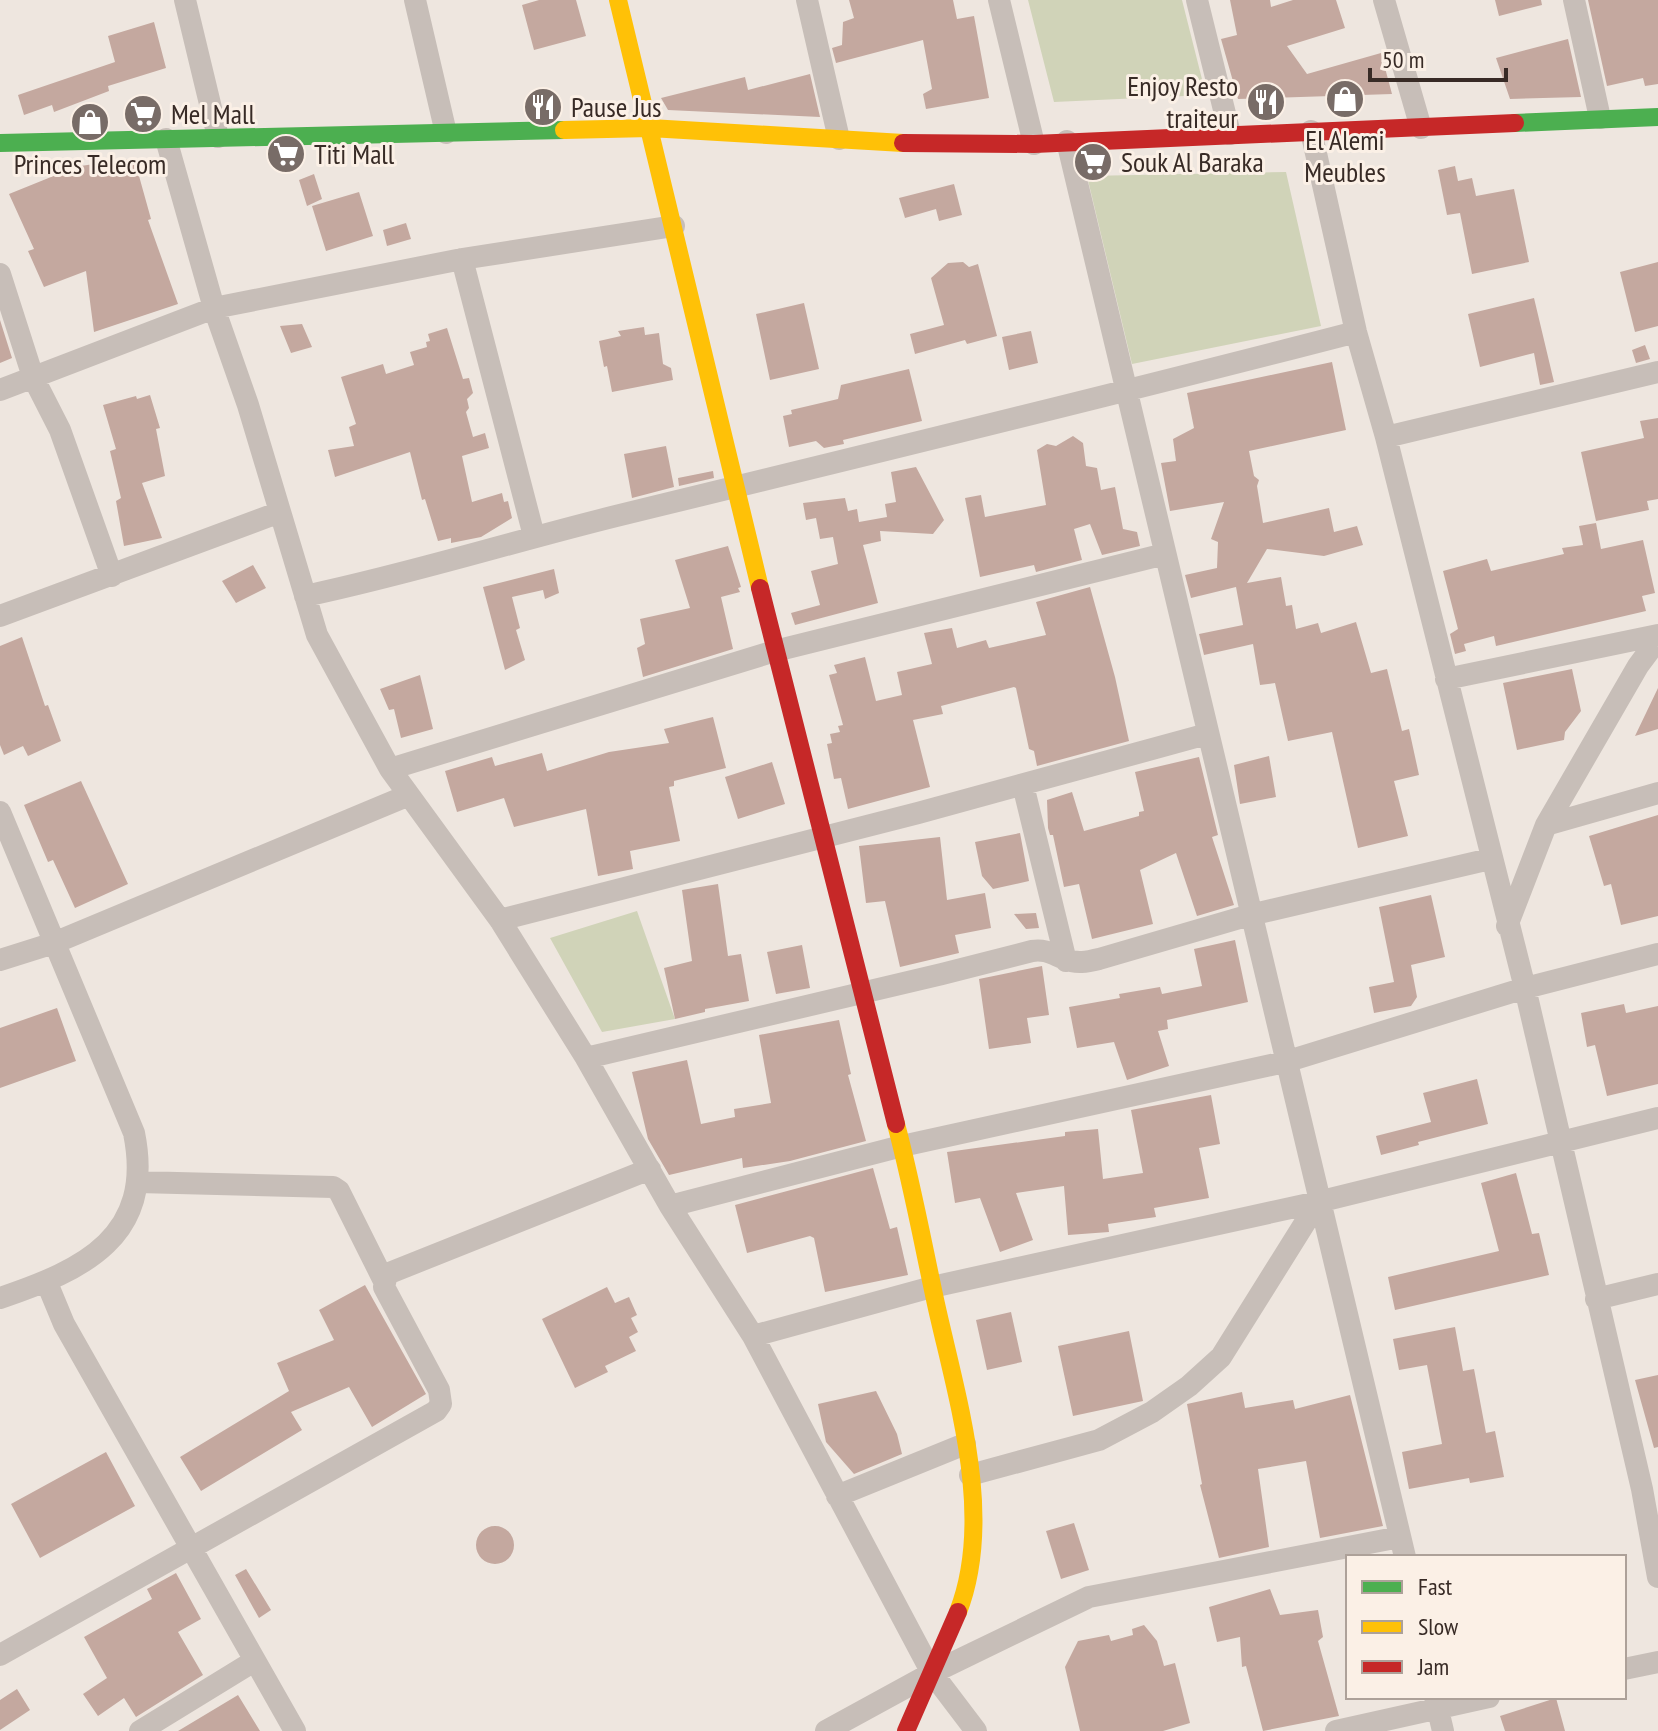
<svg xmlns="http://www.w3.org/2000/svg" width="1658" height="1731" font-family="'PT Sans Narrow',sans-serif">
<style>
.green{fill:#d0d3b8}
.building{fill:#c4a89f}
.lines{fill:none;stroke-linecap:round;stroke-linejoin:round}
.street{stroke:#c7beb8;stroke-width:22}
.fast{stroke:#4caf50;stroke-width:18}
.slow{stroke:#ffc107;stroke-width:18}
.jam{stroke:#c62828;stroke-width:18}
.labels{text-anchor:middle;stroke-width:6;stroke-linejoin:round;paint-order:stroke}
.poi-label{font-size:28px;fill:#382b26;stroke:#fbf0e6;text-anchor:start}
</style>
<rect width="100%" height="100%" fill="#eee6df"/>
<!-- green -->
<path class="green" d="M1028,0H1182L1206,95L1054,102Z
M1286,172L1321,326L1132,364L1087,176Z
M637,911L675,1019L602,1032L550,938Z"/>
<!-- building -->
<path class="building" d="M539,0H576L586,36L534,50L522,5Z
M849,0H953L957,19L974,16L989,98L926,109L923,94L932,89L923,40L836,63L832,48L842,45L843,22L854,18Z
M1230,0H1270L1271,7L1293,0H1336L1345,28L1287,46L1307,74L1381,53L1392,94L1238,99L1221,39L1237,35Z
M1495,0H1541L1542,5L1499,16Z
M1588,0H1658V84L1645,86L1643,78L1607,86Z
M154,22L166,68L108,86L109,91L54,112L52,105L24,115L18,95L115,62L108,36Z
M1568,39L1581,97L1510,99L1496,58Z
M810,74L820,117L668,110L661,98L745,77L748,90Z
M134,158L151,219L148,220L178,304L94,332L86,271L44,287L28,251L34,249L9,194L56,175L54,170Z
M1455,166L1458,181L1472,178L1476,196L1514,189L1529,262L1472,274L1460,213L1447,215L1438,170Z
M314,174L322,199L307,206L299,180Z
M954,184L962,215L939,221L936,209L905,218L899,198Z
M359,192L373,236L326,251L312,206Z
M406,223L411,239L387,246L383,230Z
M963,262L969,267L978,264L997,336L967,344L965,340L915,354L910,334L944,325L931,278L948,263Z
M1658,262V326L1635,332L1620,272Z
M1534,298L1554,382L1540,385L1534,353L1480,367L1468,314Z
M804,303L819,369L770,380L756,314Z
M0,320L12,358L0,363Z
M302,324L312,347L291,353L280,326Z
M644,327L645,335L659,333L663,364L671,368L673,380L612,392L607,366L604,367L599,341L621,336L618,331Z
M447,328L463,379L469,378L473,393L467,399L469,408L466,412L473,437L485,433L489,448L462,456L472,502L502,493L504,502L508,501L512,518L481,537L451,543V538L438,541L425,499L422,500L410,452L335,477L328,450L354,446L349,427L356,424L341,377L383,364L386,374L414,365L410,352L427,347L426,342L430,341L428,334Z
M1031,331L1038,363L1009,370L1002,337Z
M1645,345L1650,359L1636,363L1632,350Z
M1332,362L1346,430L1249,451L1254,476L1259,480L1257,486L1263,523L1329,508L1334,532L1357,526L1363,545L1324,556L1267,549L1247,583L1281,577L1286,606L1292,605L1296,629L1318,623L1321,633L1356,622L1371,673L1387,669L1402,731L1409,729L1419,775L1394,781L1408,836L1358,848L1332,732L1288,741L1275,683L1260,685L1253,644L1204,655L1199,634L1243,625L1236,587L1191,598L1185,575L1217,568L1218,542L1211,539L1224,502L1170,511L1161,463L1176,461L1173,439L1194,428L1187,393Z
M909,369L922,421L843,440L844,444L824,448L816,441L789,447L783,416L792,414L791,410L838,399L841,385Z
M150,395L160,428L156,429L165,476L142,483L162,538L124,546L116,501L121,498L110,451L116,449L103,405L136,396L137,399Z
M1658,418V499L1647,501L1649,510L1596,521L1581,452L1644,438L1640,421Z
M1073,436L1083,443L1086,466L1097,468L1101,490L1115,487L1123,529L1137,532L1140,546L1102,555L1090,524L1074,529L1082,560L1036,572L1034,565L980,577L965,498L981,495L985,517L1046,505L1037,450L1047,444L1056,446Z
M666,446L674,487L632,498L624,454Z
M916,467L944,520L933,534L880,531L881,541L863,545L878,603L795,625L791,613L820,605L811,571L838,564L833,537L820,539L816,518L806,520L803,503L845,498L848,511L857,509L859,522L887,517L885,504L896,502L891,472Z
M713,471L714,478L679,486L678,478Z
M1596,523L1601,549L1643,540L1655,593L1642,596L1646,611L1496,646L1494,636L1464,644L1466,651L1455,654L1450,634L1458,629L1443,571L1487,559L1491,571L1564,554L1562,548L1583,545L1579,526Z
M728,546L741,587L738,588L740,592L721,597L733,649L643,677L637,648L645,644L640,619L690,608L675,560Z
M253,565L266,588L236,603L222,581Z
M554,569L559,593L545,599L543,590L512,597L520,628L516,630L525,660L505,670L483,587Z
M1090,587L1115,677L1129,741L1037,766L1034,751L1029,749L1016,688L1014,687L941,706L943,714L913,720L930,787L848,809L841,778L834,779L827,744L832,743L830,734L840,732L838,726L843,725L829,675L837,673L834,665L865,657L876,701L902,695L897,672L932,664L924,633L952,628L957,648L986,640L989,648L1046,635L1036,602Z
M22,637L45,706L48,705L61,741L28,756L23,746L4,755L0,745V646Z
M1572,669L1581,711L1565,732L1564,740L1517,750L1503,683Z
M420,675L433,729L401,738L394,709L389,710L380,689Z
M1658,688V729L1635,736Z
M713,717L726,768L674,781V786L669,787L680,841L630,851L633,869L598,876L586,809L514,827L504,798L457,812L445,771L492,757L495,766L542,753L547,771L609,752L669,743L664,729Z
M1269,756L1276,797L1240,804L1234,765Z
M1199,757L1218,835L1212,837L1234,905L1197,916L1176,853L1140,870L1153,924L1092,939L1079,884L1064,887L1053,835H1050L1048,828L1047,800L1072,792L1084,831L1139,816V812L1144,811L1135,772Z
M772,762L785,804L738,819L725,777Z
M81,781L128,884L75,908L53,860L48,862L24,805Z
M1658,815V916L1621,925L1611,884L1604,886L1589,836Z
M1020,833L1029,881L993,889L982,876L975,842Z
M940,837L947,900L985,893L991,928L955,935L959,953L900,967L885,901L866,903L859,846Z
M718,884L728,956L741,954L749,1001L705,1009V1012L675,1019L664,968L692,961L682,890Z
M1431,895L1445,957L1411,965L1417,997L1411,1006L1374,1013L1369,987L1394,982L1379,907Z
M1036,913L1039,928L1026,929L1014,914Z
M1235,940L1248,1002L1167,1020L1168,1029L1158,1031L1169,1066L1127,1080L1114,1042L1077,1048L1069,1007L1120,998L1119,994L1160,987L1162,994L1202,986L1194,949Z
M802,945L810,988L776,994L767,952Z
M1042,966L1049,1015L1027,1018L1031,1043L989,1049L979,979Z
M1624,1004L1626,1013L1658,1006V1084L1607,1096L1595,1045L1587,1047L1581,1013Z
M57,1008L76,1061L0,1088V1028Z
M839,1020L851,1074L848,1075L866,1141L790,1161L743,1168L742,1158L669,1175L648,1139L632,1072L687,1060L701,1124L735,1117L734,1109L771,1103L759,1035Z
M1477,1079L1488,1124L1418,1142L1419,1145L1381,1155L1376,1136L1431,1122L1423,1093Z
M1211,1095L1220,1144L1199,1148L1209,1198L1154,1208L1156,1217L1108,1224L1109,1232L1068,1235L1064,1186L1016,1193L1033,1240L1000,1252L980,1198L955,1203L947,1152L1065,1136V1132L1098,1129L1103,1179L1143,1173L1131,1110Z
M873,1168L890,1229L897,1227L908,1275L825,1292L814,1238L810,1236L747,1253L735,1205Z
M1516,1173L1532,1234L1539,1233L1549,1275L1395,1310L1388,1277L1499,1251L1481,1183Z
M365,1285L426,1394L372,1427L349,1387L291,1412L302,1430L201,1491L180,1457L289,1391L277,1363L334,1340L319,1310Z
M607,1287L615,1303L629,1297L637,1315L631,1318L638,1332L629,1337L636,1351L605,1366L608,1372L575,1388L542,1319Z
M1011,1312L1022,1362L987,1370L976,1320Z
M1455,1327L1463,1371L1474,1369L1486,1433L1495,1431L1504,1477L1470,1483L1469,1478L1409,1489L1402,1452L1442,1444L1427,1365L1399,1370L1393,1339Z
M1129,1331L1143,1401L1073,1416L1058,1346Z
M1658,1375V1447L1654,1448L1635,1380Z
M876,1391L897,1434L902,1454L854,1474L826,1442L818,1404Z
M1242,1392L1245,1408L1293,1400L1295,1409L1350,1395L1383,1526L1320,1538L1306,1461L1258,1469L1269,1547L1219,1558L1200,1485L1202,1484L1187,1404Z
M106,1452L135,1506L40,1558L11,1504Z
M1074,1523L1089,1570L1061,1579L1046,1531Z
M476 1545a19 19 0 1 1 38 0a19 19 0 1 1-38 0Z
M246,1569L271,1610L259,1618L235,1575Z
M176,1573L201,1619L178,1632L203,1675L136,1717L124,1698L98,1716L83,1694L107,1678L84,1637L152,1599L147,1589Z
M1270,1589L1280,1615L1318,1610L1323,1637L1318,1641L1339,1716L1263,1731L1246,1666L1242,1667L1240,1637L1217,1642L1209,1607Z
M1144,1625L1157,1641L1164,1666L1175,1663L1190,1723L1163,1731H1080L1065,1667L1078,1641L1109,1635L1111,1641L1133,1635L1132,1629Z
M17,1689L30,1710L0,1730V1700Z
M238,1695L260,1731H178Z
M1556,1698L1565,1731H1505L1500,1716Z"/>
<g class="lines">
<!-- street -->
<path class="street" d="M185,0L218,137
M415,0L446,133
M807,0L839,139
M999,0L1034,144
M1197,0L1230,134
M1384,0L1421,128
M1574,0L1600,118
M1311,131L1356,332L1386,437L1525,988L1642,1489L1658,1577
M166,139L214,308L248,405L317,635L390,769L500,920L586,1058L670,1206L753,1336L932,1673L976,1731
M1067,141L1405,1557
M462,259L534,536
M0,274L33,377L60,430L112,576
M0,390L214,308L462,259L674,226
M1386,437L1658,372
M305,596C410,574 511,542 616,516C863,456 1110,396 1356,332
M0,616L280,512
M1446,679L1658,635
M390,769L775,651L1165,554
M1023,785L1066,961
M0,812L134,1133C155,1236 84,1270 0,1298
M1546,825L1658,793
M500,920L918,813L1207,734
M1507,926L1546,825L1638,666L1658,639
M0,960L54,943L409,795
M586,1058L942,974L1032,951C1046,949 1052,954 1065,959C1076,964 1087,962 1099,959L1250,915L1490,859
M138,1182L333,1187L339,1191L384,1281
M670,1206L902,1146L1285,1062L1525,988L1658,954
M47,1283L64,1324L295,1731
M1596,1299L1658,1284
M753,1336L932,1287L1318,1202L1658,1118
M970,1475L1099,1440L1152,1412L1189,1386L1221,1357L1318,1202
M837,1496L965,1444
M0,1655L436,1411L441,1404L439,1390L384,1287L387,1274L650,1169
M1624,1669L1658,1662
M1435,1697L1443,1731
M140,1731L254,1661
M826,1731L932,1673L1089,1597L1400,1537
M1336,1731L1489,1697"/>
<!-- fast -->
<path class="fast" d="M1515,123L1658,117
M0,143L564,130"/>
<!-- slow -->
<path class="slow" d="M618,0L760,588
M564,130L650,128L903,143
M896,1124C912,1184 923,1244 936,1304C957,1399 995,1517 958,1612"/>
<!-- jam -->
<path class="jam" d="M903,143L1034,144L1515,123
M760,588L896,1124
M906,1731L958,1612"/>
</g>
<!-- icons -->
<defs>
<symbol id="shop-disc" viewBox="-11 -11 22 22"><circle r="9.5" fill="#786c67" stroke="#fbf0e6"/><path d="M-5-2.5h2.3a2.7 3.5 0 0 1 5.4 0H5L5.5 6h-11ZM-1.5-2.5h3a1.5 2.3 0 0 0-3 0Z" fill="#fff"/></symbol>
<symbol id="restaurant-disc" viewBox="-11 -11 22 22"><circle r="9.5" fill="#786c67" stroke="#fbf0e6"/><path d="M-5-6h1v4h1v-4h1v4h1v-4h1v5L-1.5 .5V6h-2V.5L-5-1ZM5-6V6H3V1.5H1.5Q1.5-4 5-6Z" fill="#fff"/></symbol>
<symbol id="supermarket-disc" viewBox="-11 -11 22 22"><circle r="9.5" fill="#786c67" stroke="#fbf0e6"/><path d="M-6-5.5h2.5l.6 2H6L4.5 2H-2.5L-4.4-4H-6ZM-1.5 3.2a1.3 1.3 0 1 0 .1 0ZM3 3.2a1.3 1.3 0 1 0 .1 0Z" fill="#fff"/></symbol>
</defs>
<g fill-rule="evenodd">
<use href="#shop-disc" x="1323" y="77" width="44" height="44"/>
<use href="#restaurant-disc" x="1244" y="80" width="44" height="44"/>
<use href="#restaurant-disc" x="521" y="85" width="44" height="44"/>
<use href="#supermarket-disc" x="121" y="92" width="44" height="44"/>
<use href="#shop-disc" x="68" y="100" width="44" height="44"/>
<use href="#supermarket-disc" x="264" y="132" width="44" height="44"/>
<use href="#supermarket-disc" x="1071" y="140" width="44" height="44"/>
</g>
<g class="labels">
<!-- poi labels -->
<g class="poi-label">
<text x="1238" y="96" text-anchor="end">Enjoy Resto<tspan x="1238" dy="32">traiteur</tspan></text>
<text x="571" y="117">Pause Jus</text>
<text x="171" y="124">Mel Mall</text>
<text x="1345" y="150" text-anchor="middle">El Alemi<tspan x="1345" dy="32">Meubles</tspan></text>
<text x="314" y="164">Titi Mall</text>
<text x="1121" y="172">Souk Al Baraka</text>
<text x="90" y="174" text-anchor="middle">Princes Telecom</text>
</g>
</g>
<!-- legend -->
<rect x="1346" y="1555" width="280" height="144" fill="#fbf0e6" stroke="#ada199" stroke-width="2"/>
<rect x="1362" y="1581" width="40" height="12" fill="#4caf50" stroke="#ada199" stroke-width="2"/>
<text x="1418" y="1595" font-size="24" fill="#382b26">Fast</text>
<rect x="1362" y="1621" width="40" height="12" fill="#ffc107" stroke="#ada199" stroke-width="2"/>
<text x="1418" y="1635" font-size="24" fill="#382b26">Slow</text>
<rect x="1362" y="1661" width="40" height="12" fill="#c62828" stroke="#ada199" stroke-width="2"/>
<text x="1418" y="1675" font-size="24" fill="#382b26">Jam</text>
<!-- scale -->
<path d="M1370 68v12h136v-12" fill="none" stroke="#382b26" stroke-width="4"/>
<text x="1382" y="68" font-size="24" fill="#382b26" stroke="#fbf0e6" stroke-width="6" paint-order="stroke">50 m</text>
</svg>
